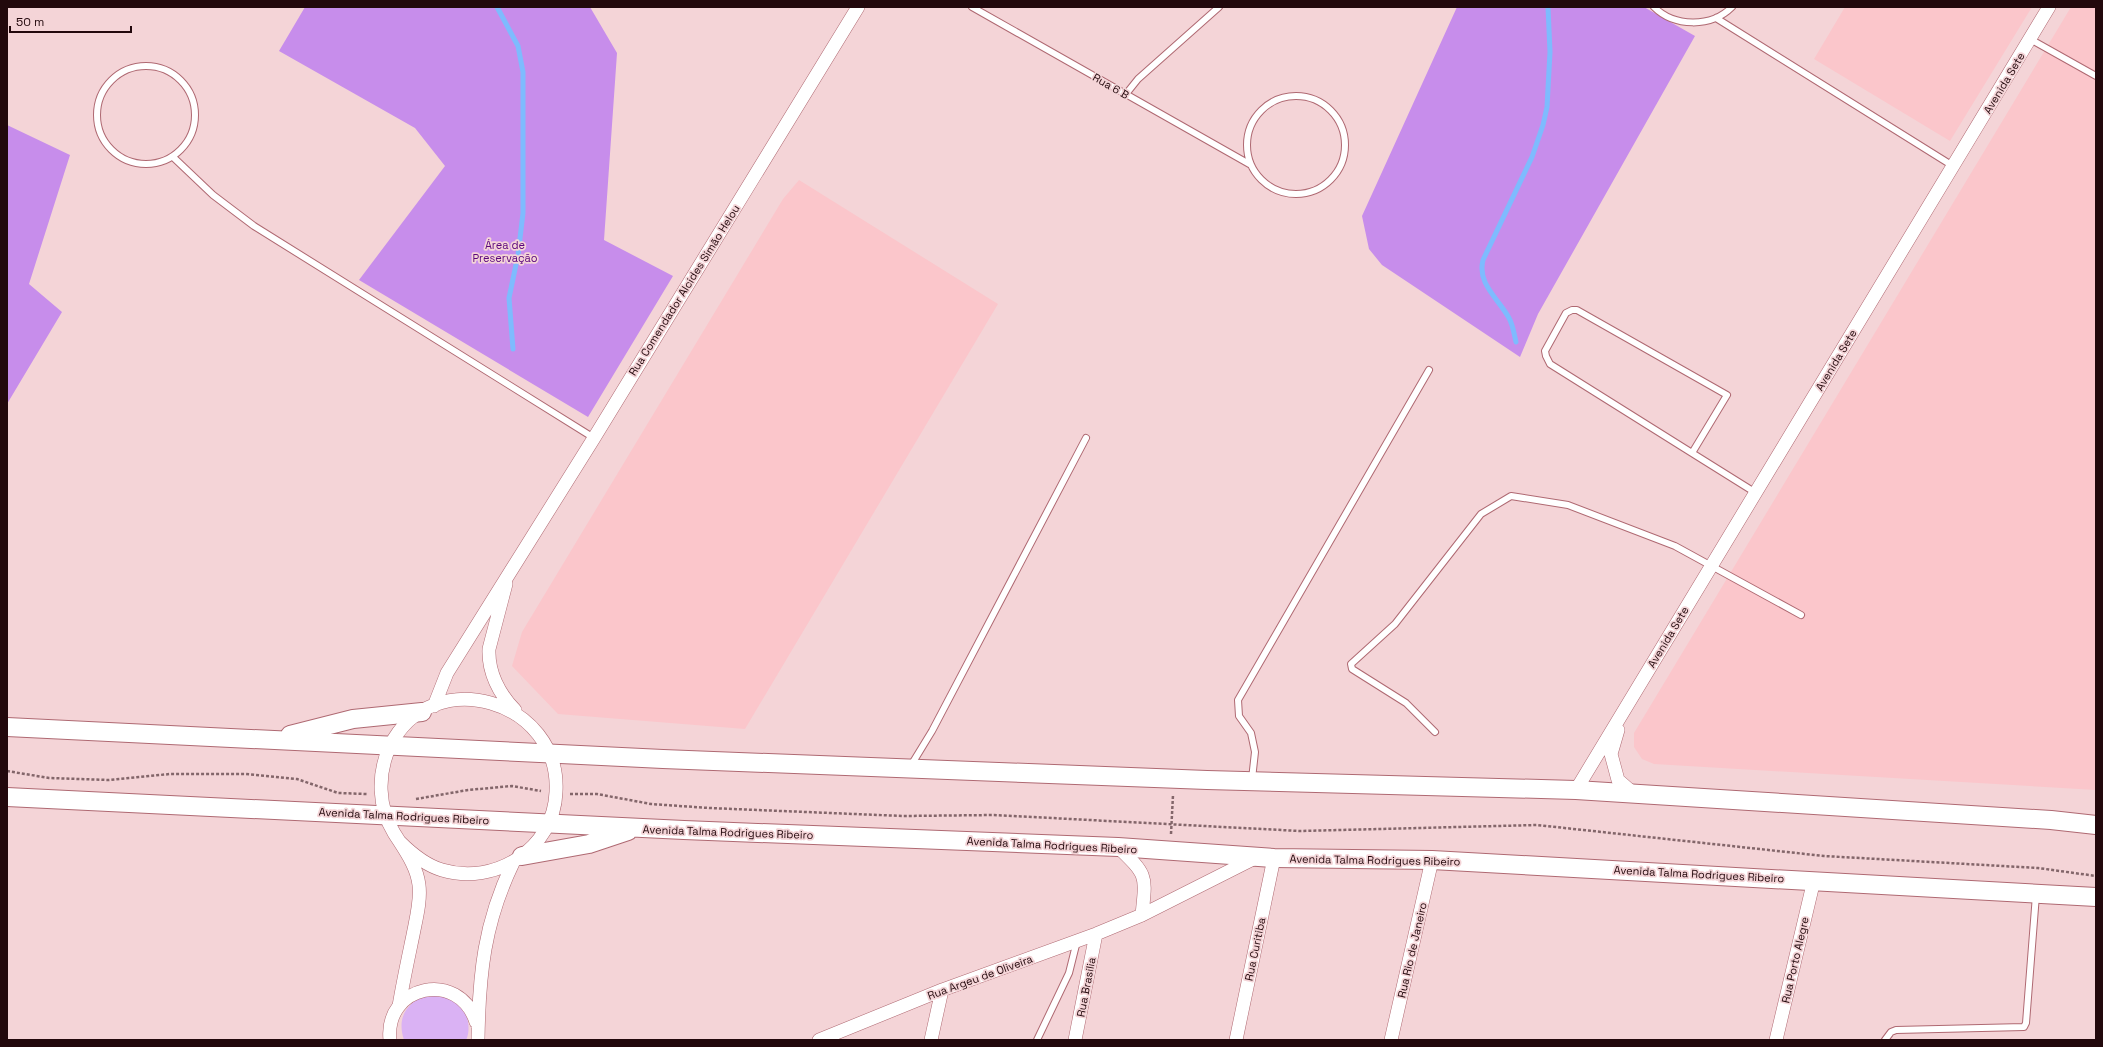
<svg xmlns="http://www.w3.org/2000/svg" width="2103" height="1047" font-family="'Space Grotesk',sans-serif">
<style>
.built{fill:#fbc6cb}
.green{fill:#dab2f4}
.forest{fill:#c78deb}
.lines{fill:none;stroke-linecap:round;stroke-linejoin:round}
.stream{stroke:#7ebbfe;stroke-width:5}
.lane-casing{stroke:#af6972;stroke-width:8}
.street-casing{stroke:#af6972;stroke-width:14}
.secondary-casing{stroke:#af6972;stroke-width:20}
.path{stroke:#83666a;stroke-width:2.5;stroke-dasharray:3 2;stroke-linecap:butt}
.lane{stroke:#fff;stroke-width:6}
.street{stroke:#fff;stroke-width:13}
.secondary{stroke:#fff;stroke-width:18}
.labels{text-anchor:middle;stroke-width:3.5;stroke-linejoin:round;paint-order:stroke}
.street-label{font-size:11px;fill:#22080c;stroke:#f4d4d7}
.park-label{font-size:11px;fill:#5a067d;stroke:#f4d4d7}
</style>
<rect width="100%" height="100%" fill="#f4d4d7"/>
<!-- built -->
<path class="built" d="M1845,7H2032L1950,141L1814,59Z
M2071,7H2096V790L1654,764L1642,759L1634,747V733Z
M799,180L998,304L745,729L558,714L512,666L522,632L783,199Z"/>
<!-- green -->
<path class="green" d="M430,994C438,996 448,997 455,1001C467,1008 472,1028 466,1040H404C396,1016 408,1001 430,994Z"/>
<!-- forest -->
<path class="forest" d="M305,7H590L617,53L604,240L673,276L588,417L359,280L445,166L415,128L279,51Z
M1457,7H1644L1695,36L1538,314L1520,357L1382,265L1369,249L1362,216Z
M7,125L70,155L29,284L62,312L7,404Z"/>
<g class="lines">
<!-- stream -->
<path class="stream" d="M497,7L518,46L523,72V213L518,255L509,298L513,349
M1516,342C1514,334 1513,325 1509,318C1498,298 1477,284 1483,260L1532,157L1543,125L1547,107L1550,52L1548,7"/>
<defs>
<path id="lane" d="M972,7L1251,165
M1654,7C1674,27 1711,28 1732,7
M1716,18L1953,166
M2030,39L2096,76
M97 115a49 49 0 1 1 98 0a49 49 0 1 1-98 0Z
M1126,94L1138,79L1219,7
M1247 145a49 49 0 1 1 98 0a49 49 0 1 1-98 0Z
M173,157L213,195L254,226L594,438
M1692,453L1550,364L1546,356L1545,351L1566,313L1572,310H1577L1727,395L1692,453L1756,493
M1435,732L1406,703L1352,669L1351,664L1395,624L1481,514L1511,496L1568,505L1675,546L1801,615
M910,767L932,731L1086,438
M1252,779L1255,752L1251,733L1239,716L1238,700L1429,370
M1037,1040L1069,973L1077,941
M1885,1040L1891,1032L1896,1030L2024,1027L2026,1023L2036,895"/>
<path id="street" d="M506,584L489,649C488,672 499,694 515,710
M434,706L447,673L594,438L858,7
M1618,730L1611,754L1618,780L1634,794
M1576,790L2049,7
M1118,847C1148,876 1146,875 1142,915
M399,1006C403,982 408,959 413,935C416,919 421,901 419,885C417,866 404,849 394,833C378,807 377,774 390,746C432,662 561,700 556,792C554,849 495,886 442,870C425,865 412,854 400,842
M390,1040C384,985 459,969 476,1022
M478,1040C479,974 484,923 513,863
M819,1040L942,990L1096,934L1142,915L1257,857
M931,1040L942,990
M1075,1040L1096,934
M1236,1040L1274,858
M1391,1040L1432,860
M1776,1040L1814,880"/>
<path id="secondary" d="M7,727L663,759L1207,780L1576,790L2051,820L2096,825
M290,735L353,719L422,712
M7,797L684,830L1118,847L1274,858L1432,860L2096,897
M522,856L589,844L628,831"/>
</defs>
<!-- lane casing -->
<use href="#lane" class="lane-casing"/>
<!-- street casing -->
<use href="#street" class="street-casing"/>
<!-- secondary casing -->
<use href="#secondary" class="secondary-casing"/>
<!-- path -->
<path class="path" d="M7,771L49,778L109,780L170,774H246L297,779L338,793L367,794
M570,794H597L651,804L709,808L903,816L994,815L1300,831L1537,825L1824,856L2038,868L2096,876
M416,799L468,790L512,786L541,791
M1171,834L1173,795"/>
<!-- lane -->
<use href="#lane" class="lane"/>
<!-- street -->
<use href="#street" class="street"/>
<!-- secondary -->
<use href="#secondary" class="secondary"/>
</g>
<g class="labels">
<!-- street labels -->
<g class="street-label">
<text transform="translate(2004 83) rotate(-59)" y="4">Avenida Sete</text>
<text transform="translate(1111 86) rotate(30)" y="4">Rua 6 B</text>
<text transform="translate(684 290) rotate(-58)" y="4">Rua Comendador Alcides Simão Helou</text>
<text transform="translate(1836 360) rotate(-59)" y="4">Avenida Sete</text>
<text transform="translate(1668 637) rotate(-59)" y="4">Avenida Sete</text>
<text transform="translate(404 816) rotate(3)" y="4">Avenida Talma Rodrigues Ribeiro</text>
<text transform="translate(728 832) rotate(2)" y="4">Avenida Talma Rodrigues Ribeiro</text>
<text transform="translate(1052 845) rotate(3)" y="4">Avenida Talma Rodrigues Ribeiro</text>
<text transform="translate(1375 860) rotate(1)" y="4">Avenida Talma Rodrigues Ribeiro</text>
<text transform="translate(1699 874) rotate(3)" y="4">Avenida Talma Rodrigues Ribeiro</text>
<text transform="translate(1255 949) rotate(-78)" y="4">Rua Curitiba</text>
<text transform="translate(1412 950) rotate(-77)" y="4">Rua Rio de Janeiro</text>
<text transform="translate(1795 960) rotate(-77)" y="4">Rua Porto Alegre</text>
<text transform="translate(980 977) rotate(-20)" y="4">Rua Argeu de Oliveira</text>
<text transform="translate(1086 987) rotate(-79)" y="4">Rua Brasília</text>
</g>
<!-- park labels -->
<g class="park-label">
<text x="505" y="249">Área de<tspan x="505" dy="13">Preservação</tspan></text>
</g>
</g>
<!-- border -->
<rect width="2103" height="1047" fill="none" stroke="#22080c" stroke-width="16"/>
<!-- scale -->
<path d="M10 26v6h121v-6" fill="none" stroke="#22080c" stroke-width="2"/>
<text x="16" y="26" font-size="12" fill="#22080c" stroke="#f4d4d7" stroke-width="3" paint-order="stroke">50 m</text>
</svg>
